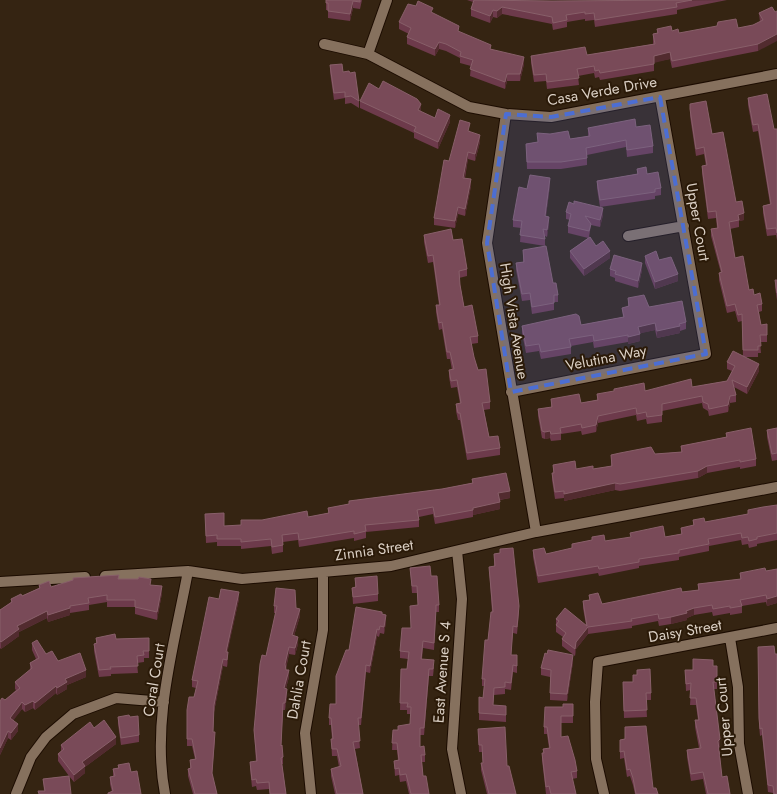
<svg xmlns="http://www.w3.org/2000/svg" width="777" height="794" font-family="Jost,sans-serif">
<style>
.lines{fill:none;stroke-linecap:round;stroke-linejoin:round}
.minor-casing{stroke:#1c0c00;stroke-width:12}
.minor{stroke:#86715e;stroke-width:10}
.wall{fill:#6d3a4b}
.shaded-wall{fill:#522b2f}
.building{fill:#794a58;stroke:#885f69}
.marked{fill:#4c6ed3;fill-opacity:0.2;stroke:#4c6ed3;stroke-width:4;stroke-dasharray:10 6;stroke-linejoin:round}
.labels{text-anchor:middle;stroke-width:4;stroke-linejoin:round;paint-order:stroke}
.street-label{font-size:15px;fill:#dacfc4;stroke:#2b1a08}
</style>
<rect width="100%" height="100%" fill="#352412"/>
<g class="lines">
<defs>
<path id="minor" d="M324,44L368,54L469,107L506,114L551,117L777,74
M368,54L387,0
M506,114L487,243L536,532
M628,236L684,226
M511,392L706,354L660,97
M457,551L462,599L452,749L461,794
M105,576L188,571L242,579L391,566L536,532L777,487
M0,582L85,577
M730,638L738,687L739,744L748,794
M16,794L31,757L46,737L73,714L116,698L164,702
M165,794C151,721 175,642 188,571
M311,794L305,733L323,630V572
M604,794L596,759L595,702L598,662L777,628"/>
</defs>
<!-- minor casing -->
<use href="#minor" class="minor-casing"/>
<!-- minor -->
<use href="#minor" class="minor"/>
</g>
<!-- wall -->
<path class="wall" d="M362,0L360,9L353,8L350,21L328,18V10H326V3Z
M467,0L552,1L727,0L677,10V14L595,27L594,20L585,21V19L567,22V27L553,30L552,24L502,14L497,18L493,17L490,23L471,16V9L473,2Z
M772,7L758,51L672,68L670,59L654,62V71L600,80L599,77L595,78L594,73L578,76L579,85L547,89L546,81L534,82L531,63V56L587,55L653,44V34L657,33V29L679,33L738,28L753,25L760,22L759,13Z
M433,13L459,32L491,49L524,64L520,81H507L505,89L470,76L471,66L460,63V58L446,51L439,49L435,56L407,44V37L409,34L399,29V22Z
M330,65L343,72L359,101V108L351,103L345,104V98L334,100L330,72Z
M748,98L774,129H777V240L776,235L767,236L763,213V206L770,204L758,131L753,132L748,105Z
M360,101L421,111V112L435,118L450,122L438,149L414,138V133L360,108Z
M690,109L712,134L736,202L744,220L739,221V227L730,229L735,258L749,290L762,304V311L759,312L761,325L767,324V342H760L761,353H758V357H745L759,371L747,394L734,387L736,395V402L730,403L728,412L709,416L708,411L703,408L702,403L662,411V422L647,424L646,419L637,421L636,415L598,423L596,432L582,435L581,431L561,434V440L551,441L550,438L545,439L542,438L538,416V409L551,407V399L581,403L597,400V394L692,387L727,381L732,371L727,369V362L743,356L742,321L738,322L735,311L727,313L719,280V273H721L711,236V229L717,228L716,218L708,219L702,173V166H706L704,154L696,156L690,116Z
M636,127L653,146V153L627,157L626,147L587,155V165L561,169H527L526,144L537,142L570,139L588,136V128Z
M470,130V132L480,142L475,161L468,159L465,178L471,186L465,216L458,214L455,228L434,225V218L449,161Z
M637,169L647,174L661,188V195L655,196V199L600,207L597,188V181L637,174Z
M550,185L546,216L549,224L547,237L545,236V246L520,242L521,228L513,227V220L527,189Z
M566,212L603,215L600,227L591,225L589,237L596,246L610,258L584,276L570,258V251L588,238L568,233V226L570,220L566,219Z
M424,235L453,240L467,269V276L459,278L464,307L478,336V343L471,344L474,357L478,370L490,402V409L484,410L489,437L500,448V455L467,460L460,420H458L456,411V404L460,403L457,387L451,388L449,377V370H452L450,359H447L442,329L439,330L436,312V305H439L433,262L428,263L424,242Z
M523,250L553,283L558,295V302H554V310L532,314L530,300L522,301L516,270V263L523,262Z
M645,256L659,260L678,281L655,289L645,263Z
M610,269L642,270L638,288L615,281V278L610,276Z
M775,280H777V300L775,287Z
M628,298L686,322V329L680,331V333L657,338L655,330L640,333V341L628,344V342L594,348L593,342L571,346V354L541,359L539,351L526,353L522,333V326L581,325L623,317L622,308L628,307Z
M777,428V460L772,461L767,437V430Z
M726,433L756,459V466L740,469V467L707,473L698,478L620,491L615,490L564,501V498L555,499L552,480V473H553V465L576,469H593L611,466V455L655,454L681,452V446L726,437Z
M472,479L510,498L500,500V509L473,515V517L435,524L433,514L419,517V527L366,532V538L354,541V538L299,547L298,540L283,542V552L272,554L271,546L241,549V546H217V542L206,543L205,514L224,526L241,525L262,520L308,517L328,513V508L349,504V501L442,489L472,483Z
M777,505V540L757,544V546L749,548L748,544L742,545L741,540L709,546V551L679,557V560L639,566V568L599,576L598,573L538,583L533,557V550L546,554L572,548V544L592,540V537L605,541L665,537L681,534V528L693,526V520L705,522L748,514V510Z
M500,549L519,613L517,634L513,633L511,655L517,662V673L513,672L511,690L505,689V694L494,695L493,705L506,706V722L479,720V697L483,698L484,686H482V679L492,612L489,567H494V554L500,553Z
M410,568L431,576L439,605V612H436V616L434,650L423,648L422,659L434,667L433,676H429L424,735H420V747L425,755V762H422L423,776L429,794H409L406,781L400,782L399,775L395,776L394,761L398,760L397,750H392L393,730H398L410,724L411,714H407V710H400L401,669H407L408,659L400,658V651L411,628L418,605L417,593H412Z
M777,569V603L767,606L766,602L742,606V613L730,615V613L713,616L712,612L694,615L687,618V620L671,624L659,626L658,621L632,626V628L588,634L576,649L575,656L562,646V639L563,637L556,632V619L586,625L583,608V601L589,600V595L602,604L698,590V584L740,579V573L766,571Z
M355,578L378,594V601L353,604L352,588L355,587Z
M118,579L151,585L162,593L157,620L135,614V607H107V602L89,605V610L70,613V615L48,622L47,618L19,632V636L1,649L0,648V610L11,602V599L22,596L39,588V585L51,587Z
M219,599H239L227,652L228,659L227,667L223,666L214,712L213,732L215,739L212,774L217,794H193L188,776V769L190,768V760L195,759L192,746H187V710L194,697L196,688L192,687V680Z
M274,606L296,608L300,616L294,636L298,644L295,655L289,654L286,669L289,677L286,688L287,696L285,710H283L281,746L283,757V764H282L286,794H270L269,789L257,790L256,786L252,787L250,769V762H256L254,730L266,656L276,613H274Z
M382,614L386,622L384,634L380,633L379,637L377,636L370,673L366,672L361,725H358L360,748L355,749L363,794H335L331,776V769L339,767L337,756H332L331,739H332L331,725H329V718L336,704L349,650Z
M96,638L116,639L149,638V658H144V662L137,663L138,673L111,674V676L99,677L94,651V644L96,643Z
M32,643L46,654L86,677L67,685V689L57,695L56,693L35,710L33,708L25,712L22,709L13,720L18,731L11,740L8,738L0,755V701L5,700L16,690L15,689V682L30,670V663L36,659L32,650Z
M758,647L775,654L777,794H773V793L768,792L762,735L760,736L759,725Z
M573,662L567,701L550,700V677L541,675V668Z
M713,666H717V689H714L720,746L719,748L722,777L730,794H706L703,779L691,781L687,757V750L699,748L695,727V720H698L696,705H690L691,690L686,691L685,670H693Z
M623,682L651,693V700H646L647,717L624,718Z
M573,704V723H561V737L577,771V778L572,779L576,794H546L542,760V753H543V749L549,748L547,734H544V727L563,707Z
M118,717H130L139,735V742L121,745L118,724Z
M625,727L653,788L658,794H635L633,785L630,776L627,777L624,758L620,759V740L625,739Z
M94,728L116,744L85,767V773L74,782L69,776L44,791L43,779L69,776L58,761V754L61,751V745Z
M478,729L507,766L516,794H487L481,770V763H483L482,752H479Z
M118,765L131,772L141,794L112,792L110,784V777L113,776V769L118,768Z"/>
<!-- shaded-wall -->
<path class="shaded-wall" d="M353,1V8L350,21V14Z
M502,7V14L497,18V11Z
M493,10V17L490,23V16Z
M777,34V41L758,51V44Z
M439,42V49L435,56V49Z
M670,52V59L654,63V56Z
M524,57V64L520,81V74Z
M507,74V81L505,89V82Z
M421,104V111L418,117V110Z
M450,115V122L438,149V142Z
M480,135V142L475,161V154Z
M468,152V159L463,184V178Z
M550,178V185L545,223V216Z
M471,179V186L465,216V209Z
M458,207V214L455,228V221Z
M603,208V215L600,227V220Z
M744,213V220L739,221L738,215Z
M549,217V224L547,237V230Z
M610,251V258L584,276V269Z
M642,263V270L638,288V281Z
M678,274V281L655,289V282Z
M655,323V330L638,334V327Z
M680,326V333L657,338V331Z
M640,334V341L628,344V337Z
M759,364V371L747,394V387Z
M730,396V403L728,412V405Z
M598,416V423L596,432V425Z
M550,431V438L545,439V432Z
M707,466V473L698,478V471Z
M615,483V490L564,501V494Z
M510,491V498L498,500V493Z
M500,502V509L473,515V508Z
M162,586V593L157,620V612Z
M239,592V599L226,659V652Z
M777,596V603L767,606V599Z
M70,608V615L48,622V615Z
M694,608V615L687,618V620L671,624V617Z
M300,609V616L292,642V635Z
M47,611V618L19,632V636L1,649V642L17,626Z
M386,615V622L384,634V627Z
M588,627V634L576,649L575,656V649L576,642Z
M377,629V636L370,673V666Z
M298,637V644L295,655V648Z
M289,647V654L285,671V664Z
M228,652V659L227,667V660Z
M573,655V662L567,701V694Z
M223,659V666L214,712L213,739L214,705Z
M366,665V672L361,725V718Z
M429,669V676L424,735V728Z
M86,670V677L67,685V689L57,695V688L65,679Z
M289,670V677L284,695V688Z
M56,686V693L35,710V703Z
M287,689V696L285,710V703Z
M33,701V708L25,712V705Z
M22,702V709L10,725V718Z
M18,724V731L11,740V733Z
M8,731V738L0,755V748Z
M116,737V744L85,767V773L74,782V775L82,762Z
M720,739V746L718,748V741Z"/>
<!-- building -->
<path class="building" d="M326,0H360V2L353,1L350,14L328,11V3H326Z
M474,0L552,1L692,0L676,3L677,7L595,20L594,13L585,14V12L566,15L567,20L553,23L552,17L502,7L497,11L493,10L490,16L471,9Z
M418,1L433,8L431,12L459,26L458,31L491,45L490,49L524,57L520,74H507L505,82L470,69L473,60L460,56L461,52L446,44L439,42L435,49L407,37L411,28L399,22L408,4L416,6Z
M772,7L775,12L777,11V34L758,44L672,61L670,52L654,56V64L600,73L599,70L595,71L594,66L577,69L579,78L547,82L546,74L534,75L531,56L585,47L587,55L655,44L653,34L658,33L657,29L671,26L672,31L678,29L679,33L717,26L718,22L736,19L738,28L753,25L763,20L759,13Z
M342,64L343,72L349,71L350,73L355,72L359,101L351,96L345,97V92L334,93L330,65Z
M383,81L417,99L421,104L418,110L435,118L438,109L450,115L438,142L414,131L416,127L360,101L369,83L379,89Z
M767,94L774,129H777V233L776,228L767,229L763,206L771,204L758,124L753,125L748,98Z
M706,101L712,134L723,132L736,202L742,201L744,213L738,215L739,220L729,222L735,258L743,256L749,290L753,289L754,295L760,293L762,304L757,305L761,325L767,324V335H760L761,346H758V350H743L742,314L738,315L735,304L727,306L719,273L722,272L711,229L718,228L716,211L708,212L702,166L707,165L704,147L696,149L690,109V104Z
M635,119L636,127L650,125L653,146L627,150L626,140L586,148L587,158L561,162H527L526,144L538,142L537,133L550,134L568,131L570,139L590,136L588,128Z
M460,120L470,123L468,131L480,135L475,154L468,152L463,178L471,179L465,209L458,207L455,221L434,218L444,160L449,161Z
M646,167L647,174L658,172L661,188L655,189V192L600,200L597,181L638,174L637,169Z
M530,175L550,178L545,216L549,217L547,230L543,229L545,239L520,235L522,221L513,220L519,187L527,189Z
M574,201L603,208L600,220L585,216L591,224L589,231L568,226L571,214L566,212L569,202L574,204Z
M451,229L453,240L462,239L467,269L459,271L460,285L464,307L472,305L478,336L470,337L474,357L478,370L486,369L490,402L482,403L489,437L498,436L500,448L467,453L460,413H458L456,404L461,403L457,380L451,381L449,370L454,369L450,352H447L442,322L439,323L436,305H440L433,255L428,256L424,235Z
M590,237L596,246L603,241L610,251L584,269L570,251Z
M546,246L553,283H556L558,295H554V303L532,307L530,293L522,294L516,263L524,262L523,250Z
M656,251L659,260L671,257L678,274L655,282L645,256Z
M614,255L642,263L638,281L615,274L616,271L610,269Z
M775,280H777V293Z
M644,295L649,307L682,301L686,322L679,324L680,326L657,331L655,323L638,327L640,334L628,337V335L594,341L593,335L569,339L571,347L541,352L539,344L526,346L522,326L576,314L579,316L581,325L624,317L622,308L629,306L628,298Z
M733,351L759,364L747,387L732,380L736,395L730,396L728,405L709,409L708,404L703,402L702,396L662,404V415L647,417L646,412L637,414L636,408L598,416L596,425L582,428L581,424L560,428L561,433L551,434L550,431L545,432L542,431L538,409L552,407L551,399L579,394L581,403L598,400L597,394L614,391V389L644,383L645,391L691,379L692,387L727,381L735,366L727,362Z
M751,428L756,459L740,462V460L707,466L698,471L620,484L615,483L564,494V491L555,492L552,473H554L553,465L575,461L576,469L593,466V469L612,466L611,455L620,453L651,447L655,454L682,452L681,446L727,437L726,433Z
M777,428V453L772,454L767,430Z
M506,473L510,491L498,493L500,502L473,508V510L435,517L433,507L417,510L419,520L365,525L366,531L354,534V531L299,540L298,533L282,535L283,545L272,547L271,539L241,542V539H217V535L206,536L205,514L224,513V526L241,525V520H262L307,511L308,517L329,513L328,508L349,504V501L442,489L473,483L472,479Z
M777,505V533L757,537V539L749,541L748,537L742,538L741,533L708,539L709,544L679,550V553L639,559V562L599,569L598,566L538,576L533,550L544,548L546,554L572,548V544L592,540V537L604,535L605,541L631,537L630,533L663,526L665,537L682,534L681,528L694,525L693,520L704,518L705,522L748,514V510L763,507Z
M513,548L519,606L517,627L513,626L511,655H517V666L513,665L511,683L505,682V687L494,688L493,705L506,706V715L479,713V697L483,698L485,679H482L485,640H488L491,612H493L489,567L495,566L494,554L500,553V549Z
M430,566L431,576H437L439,605H436V609L434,643L423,641L421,659L434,660L433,669H429L424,728H420V747L424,746L425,755H421L423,776H426L429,794H411L406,774L400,775L399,768L395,769L394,761L399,760L397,743H392L393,730H398V726L410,724L411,707H407L408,703H400L401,669H407L409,652L400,651L402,628H411L410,606L418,605L417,586H412L410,568Z
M765,568L766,571L777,569V596L767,599L766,595L740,600L742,606L730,608V606L713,609L712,605L694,608L686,611L687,613L671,617L659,619L658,614L631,619L632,621L588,627L576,642L575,649L562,639L566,633L556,625L559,621L556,619L565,608L587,626L583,601L590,600L589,595L598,593L602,604L681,588L682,592L699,590L698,584L741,579L740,573Z
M119,575L118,579H138L139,577L151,579L150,585L162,586L157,612L135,607V600H107V595L88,598L89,603L70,606V608L48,615L47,611L17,626L19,629L1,642L0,641V610L12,602L11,599L21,594L22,596L40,588L39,585L49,581L51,587L73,580V578Z
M377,576L378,594L353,597L352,588L356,587L355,578Z
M276,588L295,590L296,608L300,609L292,635L298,637L295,648L289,647L285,664L286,670H289L284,688L287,689L285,703H283L281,746L282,745L283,757L281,758L286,794H270L269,782L257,783L256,779L252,780L250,762L257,761L254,730L260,664L262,655L266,656L277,606H274Z
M221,589L239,592L226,652H228L227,660L223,659L214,705L213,732H215L212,773L217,794H195L188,769L191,768L190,760L196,759L192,739H187V710L189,697H194L198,681L192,680L209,597L219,599Z
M356,607L382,612V614L386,615L384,627L380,626L379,630L377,629L370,666L366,665L361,718H358L360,741L353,742L363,794H337L331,769L341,766L337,749H332L331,739H333L331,718H329L330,704H336V676L346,650H349Z
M115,634L116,639L149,638V651H143L144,655L137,656L138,666L110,667L111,669L99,670L94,644L97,643L96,638Z
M37,640L46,654L52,651L58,661L80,653L86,670L65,679L67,682L57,688L56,686L35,703L33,701L25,705L22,702L10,718L18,724L11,733L8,731L0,748V701L2,698L5,700L20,688L15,682L32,668L30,663L39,658L32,643Z
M774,646L775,654H777V794H774L773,786L768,785L762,728L760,729L759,718L758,647Z
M548,650L573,655L567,694L550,693L551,670L541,668L545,653L547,654Z
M693,659L713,660V666H717V682H713L720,739L718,741L722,777L727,776L730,794H708L703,772L691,774L687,750L701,748L695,720H699L696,698H690L691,683L686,684L685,670H693Z
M650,669L651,693H646L647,710L624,711L623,682H633V675H637V670Z
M563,704H573V716H561V737L568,736L575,760L577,771L571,772L576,794H551L549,786L546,787L542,753H544L543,749L550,748L547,727H544L545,707H563Z
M129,715L130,717L138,716L139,735L121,738L118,717Z
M104,720L116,737L82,762L85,766L74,775L58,754L64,749L61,745L90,722L94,728Z
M646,726L653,788H656L658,794H636L633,778L630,769L627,770L624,751L620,752V740L625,739V727Z
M505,727L507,766H509L516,794H489L481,763H483L482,745H479L478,729Z
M129,763L131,772L137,771L141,794H108V793L113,791L110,777L115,776L113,769L119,768L118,765Z
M69,776L71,794H39L38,791H45L43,779Z"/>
<!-- marked area -->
<path class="marked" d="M660,97L706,354L511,392L487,243L506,114L551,117Z"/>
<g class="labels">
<!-- street labels -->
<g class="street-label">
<text transform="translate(602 91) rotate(-10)" y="5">Casa Verde Drive</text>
<text transform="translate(698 222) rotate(80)" y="5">Upper Court</text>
<text transform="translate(514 321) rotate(81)" y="5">High Vista Avenue</text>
<text transform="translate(606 358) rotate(-11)" y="5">Velutina Way</text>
<text transform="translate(374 550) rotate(-8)" y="5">Zinnia Street</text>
<text transform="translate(685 631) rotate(-10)" y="5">Daisy Street</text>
<text transform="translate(442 672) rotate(-86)" y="5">East Avenue S 4</text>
<text transform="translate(154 680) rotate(-81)" y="5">Coral Court</text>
<text transform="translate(299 680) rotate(-80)" y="5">Dahlia Court</text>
<text transform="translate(724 717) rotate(-95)" y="5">Upper Court</text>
</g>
</g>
</svg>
